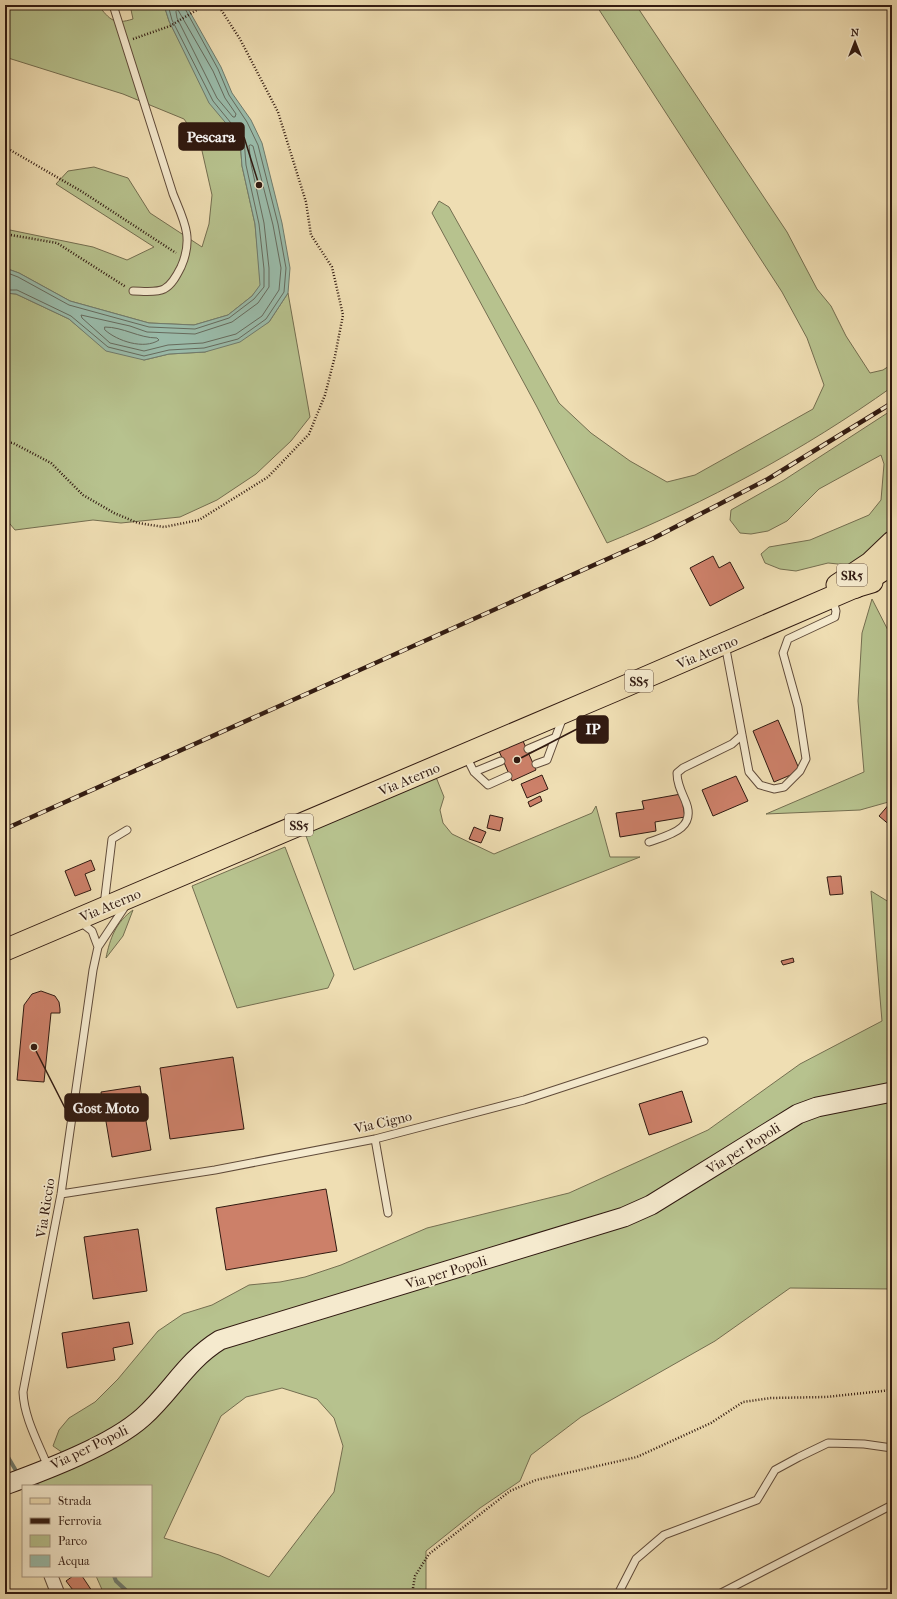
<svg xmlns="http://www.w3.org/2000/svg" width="897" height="1599" font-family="'IM FELL French Canon',serif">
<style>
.green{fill:#b7c28e;stroke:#746e50;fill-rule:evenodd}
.water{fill:#9abcab;stroke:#707b6d}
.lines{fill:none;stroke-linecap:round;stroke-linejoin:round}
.shore{stroke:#666b5e;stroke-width:1}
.stream{stroke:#707b6d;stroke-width:4}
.building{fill:#cc8069;stroke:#311a11}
.lane-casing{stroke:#604b3a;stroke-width:9}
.street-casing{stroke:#604b3a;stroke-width:15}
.secondary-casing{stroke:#311a11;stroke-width:21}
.primary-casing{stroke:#311a11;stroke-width:23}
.highway-casing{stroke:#311a11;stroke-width:24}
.path{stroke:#311a11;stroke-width:2.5;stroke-dasharray:1 2;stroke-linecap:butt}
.lane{stroke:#f5eace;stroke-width:7}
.street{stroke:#f5eace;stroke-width:13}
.secondary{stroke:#f5eace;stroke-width:19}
.primary{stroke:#efdeb3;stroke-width:21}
.highway{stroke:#efdeb3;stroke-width:22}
.rail-casing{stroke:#311a11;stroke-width:4.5}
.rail{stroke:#f5eace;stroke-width:3;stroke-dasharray:9;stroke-linecap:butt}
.labels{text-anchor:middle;stroke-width:3.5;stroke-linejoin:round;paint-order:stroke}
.shield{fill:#f5eace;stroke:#6c584a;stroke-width:1}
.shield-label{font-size:13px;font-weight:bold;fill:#311a11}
.street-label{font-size:14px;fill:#311a11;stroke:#f5eace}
.leader{fill:none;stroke:#311a11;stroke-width:1.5}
.callout-dot{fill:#311a11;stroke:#f5eace;stroke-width:1.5}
.callout{fill:#311a11;stroke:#311a11;stroke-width:1.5}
.callout-label{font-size:15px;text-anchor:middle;font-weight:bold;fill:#fff}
</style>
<rect width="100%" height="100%" fill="#efdeb3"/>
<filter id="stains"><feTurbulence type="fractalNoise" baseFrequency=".005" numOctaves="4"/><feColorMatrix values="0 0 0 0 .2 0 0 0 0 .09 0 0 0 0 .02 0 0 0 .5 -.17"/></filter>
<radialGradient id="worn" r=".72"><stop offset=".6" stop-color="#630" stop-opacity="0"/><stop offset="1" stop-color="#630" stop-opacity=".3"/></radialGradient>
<!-- green -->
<path class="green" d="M5,5H98C110,20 114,25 133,19L130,5H164L169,21L196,74L227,124L240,140L242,166L255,224L261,285L252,296L228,315L194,325L149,323L70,301L19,273L5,268V229L93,247L127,260L154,247L56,184L68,171L94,167L128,178L150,213L202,247L209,224L212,195L200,142L184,119L123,94L5,57Z
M596,5H636L787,232L817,289L831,306L846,336L870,373L883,370L892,364V387C805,449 706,503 607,543L537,407L432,213L439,201L449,207L559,403L591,433L630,461L667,482L695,475L813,409L824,385L807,338L782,292Z
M5,293L16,294L69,319L82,330L144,360L169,354L205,352L269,322L288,293L310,417L291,441L256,474L217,500L180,517L121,523L93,520L15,530L5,518Z
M892,410V534L858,566L828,563L796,571L780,569L765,563L761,554L769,547L810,540L869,515L881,500L884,464L881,455L819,489L787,521L768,531L751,534L740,533L730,520L731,510L784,480Z
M872,599L892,638V801L860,810L766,814L864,772L858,701L862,633Z
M436,777L444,797L440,810L443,823L452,834L494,854L592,813L596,806L610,857H640L354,970L305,833Z
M285,847L334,975L328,988L237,1008L192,886Z
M871,891L892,904V1085L872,1088L708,1163L622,1211L252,1322L118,1428L63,1453L53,1446L59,1430L69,1418L95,1402L118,1379L158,1331L183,1314L212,1305L249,1285L280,1282L305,1277L341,1265L427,1228L569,1193L708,1130L800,1064L882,1021Z
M133,910L123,936L106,958C110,938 116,922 133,910Z
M892,1098V1289L790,1288L715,1341L581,1417L531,1455L520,1481L480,1508L426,1551V1594H104L96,1576H151V1486H39L36,1480L91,1456L223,1345L560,1245L801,1121ZM282,1388L317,1399L334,1418L343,1446L334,1492L269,1577L219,1555L164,1538L221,1416L246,1397Z"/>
<!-- water -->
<path class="water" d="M164,5H186L221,67L232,93L251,120L262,143L282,223L290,268L288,293L269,322L240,342L205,352L169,354L144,360L106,351L69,319L16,294L5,293V268L19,273L70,301L149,323L194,325L228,315L252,296L260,285L255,224L242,166L240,140L209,103L169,21Z"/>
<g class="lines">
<!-- shore -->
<path class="shore" d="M178,10L213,71L225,98L236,114L235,117H233L217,98L177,18L176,12Z
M251,145L253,146L273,225L281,268L279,290L262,316L236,334L203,343L168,345L144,351L110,343L82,318L81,315L130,326L147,332L195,334L232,322L258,303L269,287V268L264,223L251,164L249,146Z
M5,272L18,277L69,305L149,327L195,329L229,318L254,299L264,287V269L259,224L246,165L244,139L213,101L172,20L168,5
M5,290H17L71,316L108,347L144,356L169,350L204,348L238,339L266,319L284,292L286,268L278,224L258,145L247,122L229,95L218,69L183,5
M105,327C123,327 139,338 157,338L159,340C144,350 117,341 105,330Z"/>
<!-- stream -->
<path class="stream" d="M5,1452L15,1469
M30,1481L38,1486
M114,1576L116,1581L130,1594"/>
</g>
<!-- building -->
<path class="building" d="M713,556L719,568L730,562L744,588L710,606L690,568Z
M778,720L800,771L774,782L753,731Z
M523,741L536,770L512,781L499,751Z
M542,775L548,789L527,798L521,784Z
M736,776L748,801L713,816L702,790Z
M681,794L685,817L655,822L656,831L620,837L616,813L644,809L642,801Z
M540,796L542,801L530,807L528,802Z
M891,802L892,803V827L879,816Z
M490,815L503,818L500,831L487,828Z
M474,827L486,832L481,843L469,839Z
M91,860L95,870L85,874L91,890L75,896L65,871Z
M841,876L843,894L830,895L827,877Z
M793,958L794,962L783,965L781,961Z
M41,991L55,996L59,1002L60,1009V1013H51L44,1082L17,1080L24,1005L32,994Z
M233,1057L244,1129L170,1139L160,1068Z
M140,1086L151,1150L112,1157L101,1092Z
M682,1091L692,1122L649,1135L639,1104Z
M326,1189L337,1251L226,1270L216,1208Z
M138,1229L147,1291L93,1299L84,1237Z
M129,1322L133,1344L113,1348L115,1360L67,1368L62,1333Z
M73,1576H82L94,1594H76L66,1581Z"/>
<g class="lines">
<defs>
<path id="lane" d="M113,5L173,194C184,221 194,238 181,267C177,275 172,285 164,289C157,293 142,291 133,291
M725,644L749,772L760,785L774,789L784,787L800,771L806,759L798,707L783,653L788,639L835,617L836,611L832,598
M528,749L554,738
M466,756L474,772L488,785L508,776
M536,764L547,760L563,717
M474,772L501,761
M649,842C669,835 698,829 685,800C681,791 677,783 677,773L683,768L732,744L742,735
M104,905L112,839L127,830
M79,921L92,931L98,947
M375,1139L388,1213
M61,1194L215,1170L375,1139L524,1100L704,1041
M48,1467C39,1444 24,1418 23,1392L61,1194L93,970L98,947L126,905
M618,1594L636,1559L664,1535L757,1500L775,1470L799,1457L828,1443L864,1444L892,1448
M719,1594L892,1505"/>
<path id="street" d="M51,1576L58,1594"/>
<path id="secondary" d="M5,1485C46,1470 112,1445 143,1417C172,1391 186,1361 220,1340L624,1217L651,1205L798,1114L817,1107L892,1092"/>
<path id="primary" d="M837,585L870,563L892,542
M5,950L614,691L855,587L872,582"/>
<path id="highway" d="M855,587L892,564"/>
</defs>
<!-- lane casing -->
<use href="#lane" class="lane-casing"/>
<!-- street casing -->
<use href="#street" class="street-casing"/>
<!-- secondary casing -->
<use href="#secondary" class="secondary-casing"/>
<!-- primary casing -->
<use href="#primary" class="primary-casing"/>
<!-- highway casing -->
<use href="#highway" class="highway-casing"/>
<!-- path -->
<path class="path" d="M133,39L170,26L205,5
M5,147L81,191L176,253
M5,234L57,243L126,287
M5,442L13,443L51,463L83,495L114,513L138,523L164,527L199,520L268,477L309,434L325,395L335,356L343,315L332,267L311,235L306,202L278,112L240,39L218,5
M412,1594L415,1576L429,1554L510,1491L536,1480L637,1457L711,1423L743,1402L771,1398L826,1397L892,1390"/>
<!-- lane -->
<use href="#lane" class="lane"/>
<!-- street -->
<use href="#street" class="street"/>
<!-- secondary -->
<use href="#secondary" class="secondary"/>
<!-- primary -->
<use href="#primary" class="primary"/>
<!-- highway -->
<use href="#highway" class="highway"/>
<defs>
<path id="rail" d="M5,829L652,539L768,479L892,403"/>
</defs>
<!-- rail casing -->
<use href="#rail" class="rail-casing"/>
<!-- rail -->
<use href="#rail" class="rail"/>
</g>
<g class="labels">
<!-- shield labels -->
<g class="shield">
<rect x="837" y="564" width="30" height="22" rx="3"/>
<rect x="625" y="670" width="28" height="22" rx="3"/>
<rect x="285" y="814" width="28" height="22" rx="3"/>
</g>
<g class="shield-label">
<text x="852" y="580">SR5</text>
<text x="639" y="686">SS5</text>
<text x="299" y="830">SS5</text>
</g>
<!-- street labels -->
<g class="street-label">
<text transform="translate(707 652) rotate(-23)" y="5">Via Aterno</text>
<text transform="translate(409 779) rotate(-23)" y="5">Via Aterno</text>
<text transform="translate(110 905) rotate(-23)" y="5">Via Aterno</text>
<text transform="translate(383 1122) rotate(-13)" y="5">Via Cigno</text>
<text transform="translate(743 1148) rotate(-32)" y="5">Via per Popoli</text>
<text transform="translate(45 1208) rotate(-81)" y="5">Via Riccio</text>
<text transform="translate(446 1272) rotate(-17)" y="5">Via per Popoli</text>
<text transform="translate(89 1447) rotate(-26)" y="5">Via per Popoli</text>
</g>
</g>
<!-- callouts -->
<path class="leader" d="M259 185L244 137M517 760L577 729M34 1047L65 1108"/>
<g class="callout-dot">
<circle cx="259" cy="185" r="4"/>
<circle cx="517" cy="760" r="4"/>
<circle cx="34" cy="1047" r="4"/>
</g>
<g class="callout">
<rect x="179" y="123" width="65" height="27" rx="4"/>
<rect x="577" y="716" width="31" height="27" rx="4"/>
<rect x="65" y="1094" width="83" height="27" rx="4"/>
</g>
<g class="callout-label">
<text x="211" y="142">Pescara</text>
<text x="593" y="734">IP</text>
<text x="106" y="1113">Gost Moto</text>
</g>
<!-- margin -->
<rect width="897" height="1599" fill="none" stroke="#efdeb3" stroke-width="20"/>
<rect x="6" y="6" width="885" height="1587" fill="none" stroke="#311a11" stroke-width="2"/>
<rect x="10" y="10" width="877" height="1579" fill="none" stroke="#311a11"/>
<!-- legend -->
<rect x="22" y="1485" width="130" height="92" fill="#f5eace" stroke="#a79782"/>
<rect x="30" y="1498" width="20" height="6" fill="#efdeb3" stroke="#a79782"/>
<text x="58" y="1505" font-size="12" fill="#311a11">Strada</text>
<rect x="30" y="1518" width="20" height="6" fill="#311a11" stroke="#a79782"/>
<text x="58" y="1525" font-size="12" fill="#311a11">Ferrovia</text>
<rect x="30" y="1535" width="20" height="12" fill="#b7c28e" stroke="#a79782"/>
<text x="58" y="1545" font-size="12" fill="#311a11">Parco</text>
<rect x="30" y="1555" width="20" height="12" fill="#9abcab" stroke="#a79782"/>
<text x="58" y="1565" font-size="12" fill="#311a11">Acqua</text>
<!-- north arrow -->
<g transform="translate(855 42)" stroke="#f5eace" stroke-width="3" paint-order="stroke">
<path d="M0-3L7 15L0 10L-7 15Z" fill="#311a11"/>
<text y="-6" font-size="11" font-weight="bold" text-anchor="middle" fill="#311a11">N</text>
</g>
<rect width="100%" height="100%" filter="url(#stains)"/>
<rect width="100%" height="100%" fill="url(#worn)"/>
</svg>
